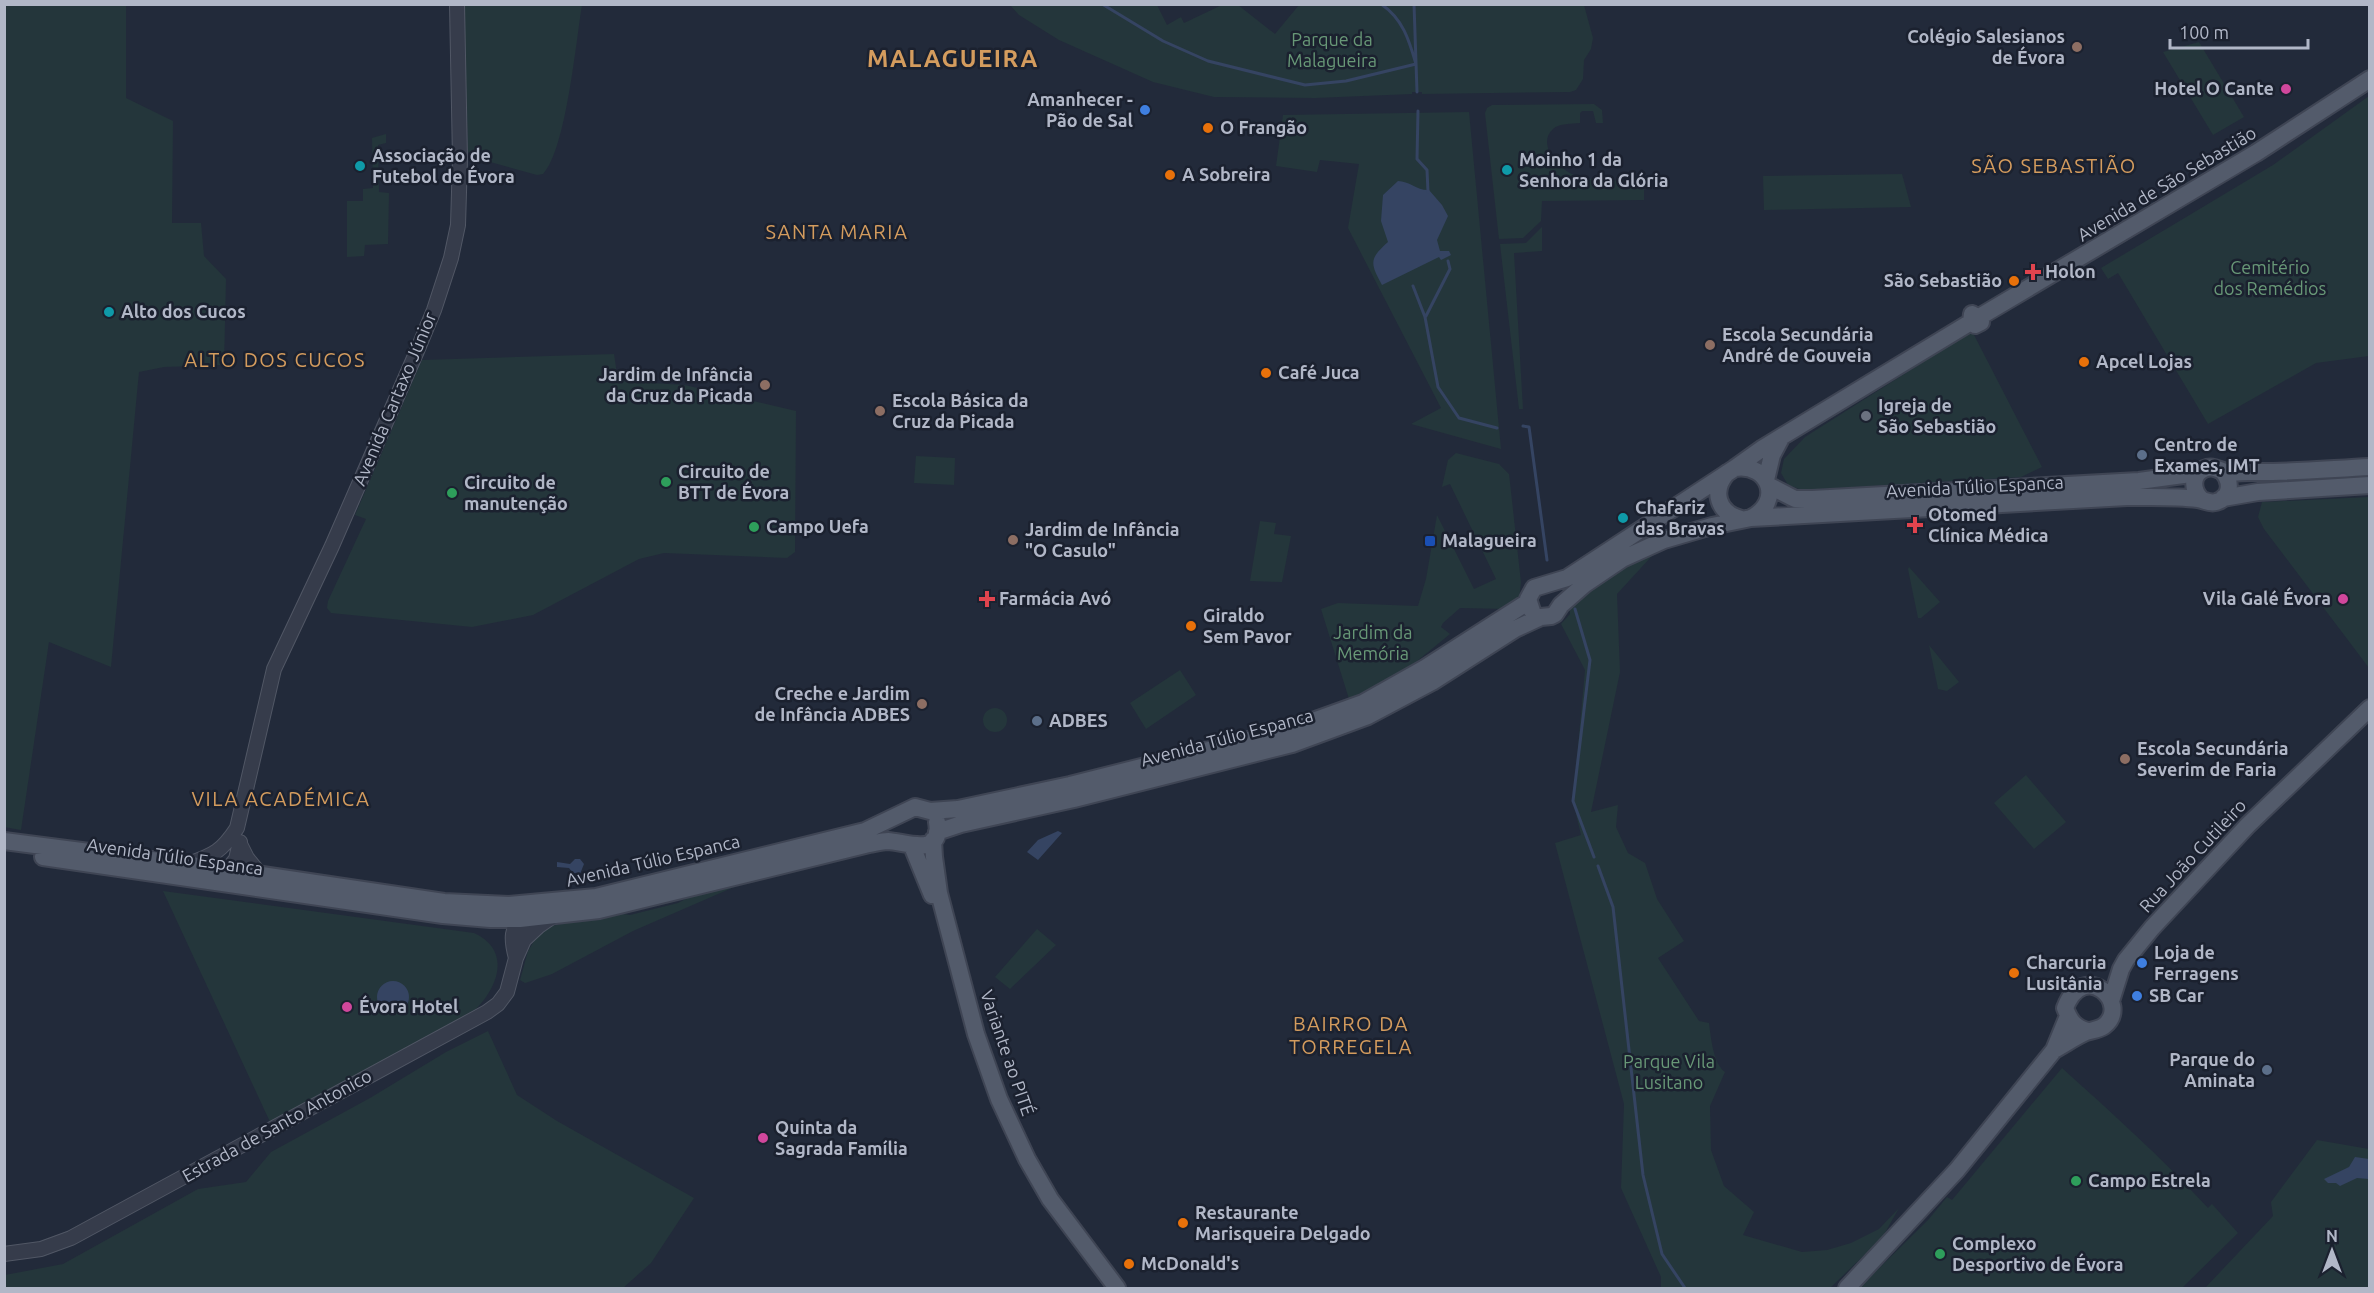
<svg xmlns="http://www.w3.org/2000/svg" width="2374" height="1293" font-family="Ubuntu,sans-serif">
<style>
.green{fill:#24363b}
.water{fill:#354462}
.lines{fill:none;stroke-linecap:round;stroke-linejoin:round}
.stream{stroke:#354462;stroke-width:3}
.minor-casing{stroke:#515765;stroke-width:16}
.major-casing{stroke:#3f4554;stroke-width:20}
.minor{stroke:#363c4b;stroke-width:14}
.major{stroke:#535b6b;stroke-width:16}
.education-dot{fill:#8d6e63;stroke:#1b212f;stroke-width:2}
.hotel-dot{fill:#d1479c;stroke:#1b212f;stroke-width:2}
.shop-dot{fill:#3f7fe0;stroke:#1b212f;stroke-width:2}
.food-dot{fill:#e8710a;stroke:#1b212f;stroke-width:2}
.culture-dot{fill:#0f9aa8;stroke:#1b212f;stroke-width:2}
.health-dot{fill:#e0444e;stroke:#1b212f;stroke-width:2}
.worship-dot{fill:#6b7280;stroke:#1b212f;stroke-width:2}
.service-dot{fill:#5c6f8a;stroke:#1b212f;stroke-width:2}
.leisure-dot{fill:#2e9e5b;stroke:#1b212f;stroke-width:2}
.transit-dot{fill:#1a4fb4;stroke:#1b212f;stroke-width:2}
.labels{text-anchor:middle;stroke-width:5;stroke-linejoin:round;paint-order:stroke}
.poi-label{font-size:18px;font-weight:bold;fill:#b1b7c7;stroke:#1b212f;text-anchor:start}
.park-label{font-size:18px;fill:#689877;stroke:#1b212f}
.street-label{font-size:18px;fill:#b1b7c7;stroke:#1b212f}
.neighbourhood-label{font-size:20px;letter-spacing:1.5px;fill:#d49c5e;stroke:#1b212f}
.district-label{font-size:24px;font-weight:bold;letter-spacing:1.5px;fill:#d49c5e;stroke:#1b212f}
</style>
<rect width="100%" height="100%" fill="#222a3a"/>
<!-- green -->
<path class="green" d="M4,5H126V98L173,121L172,223H201L204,256L226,279L224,365L164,367L139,372L111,667L49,642L21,830L4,827Z
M464,5H582C576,41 566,150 543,174L537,175L476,158L468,152Z
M1010,5H1157L1167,25L1181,17L1184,23L1222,5H1238L1275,34L1299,5H1584L1593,38L1591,49L1584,60L1583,79L1576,90L1570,92L1422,94V92H1412V94L1315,98L1214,97L1153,82L1059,40L1019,15Z
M2199,42L2244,117L2213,135L2163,52Z
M2369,96V356L2316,363L2208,424L2118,273L2108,279L2101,268L2273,165Z
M1594,104L1602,110L1603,123H1596L1593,111H1582L1580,113V123C1572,124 1559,123 1553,129C1535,145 1562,172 1577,176C1598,182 1622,180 1644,179V200L1542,201L1541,221L1523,238L1499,239L1485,113L1487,108L1492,105Z
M1469,112L1501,449L1411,424L1441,408L1348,228L1359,164L1320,160L1317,172L1276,166L1283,115Z
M386,134V143L378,145L379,192L389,193L388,244L365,245L364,256L347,257V201H363V189L373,188L372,138Z
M1902,174L1911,207L1764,210L1763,176Z
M1542,227V251L1514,253L1523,409H1519L1500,244L1526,243Z
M1972,331L2042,467L2021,477L1802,490L1788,485L1781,473L1784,459L1805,437Z
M614,354L618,381L685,385L796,411L795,552L787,558L664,553L639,559L533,615L472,627L331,613L327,608L328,601L366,519L355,515L422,360Z
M1456,453L1499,464L1509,474L1521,582L1519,600L1507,609L1460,608L1443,623L1441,627L1450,634L1405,671L1349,699L1321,609L1338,603L1418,606L1426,579L1437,515L1474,589L1496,579L1450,484L1442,487L1448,460Z
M916,456L955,458L954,485L914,483Z
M2369,497H2370L2369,668L2264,529L2258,517L2262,502Z
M1260,521L1276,523L1274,534L1291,536L1282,582L1250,581Z
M1662,545L1617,594L1620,672L1591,812L1618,805L1616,827L1628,853L1645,863L1657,899L1684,941L1658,958L1699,1021L1709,1023C1711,1038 1713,1063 1725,1072L1710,1106L1711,1150L1724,1186L1754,1212L1743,1235L1802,1252L1827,1250L1851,1243L1879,1229L1899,1208L1882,1238L1830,1288H1661V1277L1621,1188L1624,1104L1555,843L1581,835L1573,801L1585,670L1561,624L1570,614L1569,604L1588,585Z
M1909,567L1940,602L1921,618H1918L1908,569Z
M1929,645L1959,682L1947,691L1938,689Z
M1180,670L1196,695L1146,729L1130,703Z
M983 720a12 12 0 1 1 24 0a12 12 0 1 1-24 0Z
M2026,775L2066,822L2034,849L1994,803Z
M741,884L633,931L552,974L525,983L520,980L528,951L537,936L551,926L617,913L630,915L678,903L695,894Z
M163,891L474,933C511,950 499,986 476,1009L270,1122Z
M1037,929L1056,945L1010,989L995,977Z
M488,1031L517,1095L557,1121L694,1198L651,1263L623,1288H5V1275L63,1264L198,1189L246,1182L271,1152L370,1098L446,1052Z
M2062,1068C2112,1113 2162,1158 2208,1208L2212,1204L2238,1233L2182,1288H1859L1928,1220L1947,1197L1952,1200Z
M2317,1140L2369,1149V1288H2205L2273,1216L2271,1202Z"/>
<!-- water -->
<path class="water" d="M1398,181C1409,181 1418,191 1429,190L1442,205L1448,216L1437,240L1440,251H1449L1451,255L1441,260L1439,257L1382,285C1370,263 1369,259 1388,242L1381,221L1383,195Z
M1058,831L1062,833L1038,860L1027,852L1038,840Z
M575,859H580L584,864L580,874L573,873L569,868L557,867V862L570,864Z
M377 997a16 16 0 1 1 32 0a16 16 0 1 1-32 0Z
M2355,1157L2369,1159V1179L2357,1178L2340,1186L2336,1183H2328L2324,1179L2349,1167Z"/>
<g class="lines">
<!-- stream -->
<path class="stream" d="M1102,4L1163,41L1208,61L1305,85L1346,81L1416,64C1409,40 1403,19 1381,4
M1414,4L1417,92
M1418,111L1417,159L1427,170L1428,192
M1413,286L1425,317L1438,387L1459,418L1497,428
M1426,316L1450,269L1448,261
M1523,426L1529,427L1547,560
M1575,609L1590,660L1573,801L1594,857
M1598,866L1613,907L1643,1175L1662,1254L1685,1288"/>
<defs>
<path id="minor" d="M239,842L247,858L261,875
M188,864C214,855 222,851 237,828L274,669L332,546L417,351L434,310L451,258L458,225L460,159L457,4
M224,874L236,859L240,842
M524,940L539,926L555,915
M516,958C511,940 510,927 525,914
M4,1254L41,1249L71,1238L487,1012L498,1004L507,992L516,958L524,940L523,927L514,911"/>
<path id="major" d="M1971,322L1975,325L1981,322V316L2256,153L2370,79
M1735,468L1763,448L1971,322L1972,314
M1727,473C1711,491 1718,513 1741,519
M1766,480L1772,455L1781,438
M1768,485L1795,499H1812L2139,481L2198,473
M2223,498L2258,492L2370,485
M2201,499C2192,490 2191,475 2204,469C2213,465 2218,470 2226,472C2233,473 2241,472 2249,472C2289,473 2329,469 2370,467
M1532,611L1528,599L1534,588L1567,578L1735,468C1770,463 1783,502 1751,518
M937,832L961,824L1074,799L1292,744L1368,716L1432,682L1515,629L1541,617L1551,616L1555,614L1561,605L1585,584L1622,559L1664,540L1712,526L1751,518L2127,497C2151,497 2175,496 2198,499C2205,500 2209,504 2216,502C2231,498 2232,482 2223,472
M933,840L934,857L939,893L976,1034L999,1099L1027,1159L1050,1199L1117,1288
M4,841L229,870L444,902L509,905L596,897L865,831L915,807L930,811L958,809L1070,785L1288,730L1363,703L1425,668L1528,602
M912,846L932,895
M43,857L443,915L490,919H520L599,910L869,844C875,843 882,841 888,841C906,842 943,858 937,822
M2111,1001L2121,969L2126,960L2152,928L2248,825L2370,708
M2054,1050C2065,1044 2075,1037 2086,1032C2092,1030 2098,1030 2104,1026C2132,1004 2084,958 2065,1008C2070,1021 2075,1028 2088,1031
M1847,1288L1957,1170L2054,1050L2068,1016"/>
</defs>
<!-- minor casing -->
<use href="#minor" class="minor-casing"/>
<!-- major casing -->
<use href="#major" class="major-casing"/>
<!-- minor -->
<use href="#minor" class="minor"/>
<!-- major -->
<use href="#major" class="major"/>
</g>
<!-- markers -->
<g class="education-dot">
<circle cx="2077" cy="47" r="6"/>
<circle cx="1710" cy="345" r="6"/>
<circle cx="765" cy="385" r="6"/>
<circle cx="880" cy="411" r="6"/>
<circle cx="1013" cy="540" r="6"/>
<circle cx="922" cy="704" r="6"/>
<circle cx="2125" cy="759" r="6"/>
</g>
<g class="hotel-dot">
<circle cx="2286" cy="89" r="6"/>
<circle cx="2343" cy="599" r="6"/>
<circle cx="347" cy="1007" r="6"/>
<circle cx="763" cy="1138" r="6"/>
</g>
<g class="shop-dot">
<circle cx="1145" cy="110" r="6"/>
<circle cx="2142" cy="963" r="6"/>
<circle cx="2137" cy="996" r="6"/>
</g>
<g class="food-dot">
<circle cx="1208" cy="128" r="6"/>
<circle cx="1170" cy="175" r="6"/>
<circle cx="2014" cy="281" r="6"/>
<circle cx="2084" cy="362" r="6"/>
<circle cx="1266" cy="373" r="6"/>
<circle cx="1191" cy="626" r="6"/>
<circle cx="2014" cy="973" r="6"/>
<circle cx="1183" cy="1223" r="6"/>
<circle cx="1129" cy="1264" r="6"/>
</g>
<g class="culture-dot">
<circle cx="360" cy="166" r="6"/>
<circle cx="1507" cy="170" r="6"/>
<circle cx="109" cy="312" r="6"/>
<circle cx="1623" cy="518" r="6"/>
</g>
<g class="health-dot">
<path d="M2030 263h6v6h6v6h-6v6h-6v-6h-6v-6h6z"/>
<path d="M1912 516h6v6h6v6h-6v6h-6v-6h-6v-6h6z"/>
<path d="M984 590h6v6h6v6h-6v6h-6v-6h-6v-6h6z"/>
</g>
<circle class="worship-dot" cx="1866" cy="416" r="6"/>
<g class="service-dot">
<circle cx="2142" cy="455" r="6"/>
<circle cx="1037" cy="721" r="6"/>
<circle cx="2267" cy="1070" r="6"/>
</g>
<g class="leisure-dot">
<circle cx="666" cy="482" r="6"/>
<circle cx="452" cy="493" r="6"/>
<circle cx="754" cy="527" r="6"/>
<circle cx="2076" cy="1181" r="6"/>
<circle cx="1940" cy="1254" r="6"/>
</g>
<rect class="transit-dot" x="1424" y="535" width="12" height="12" rx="3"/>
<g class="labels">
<!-- poi labels -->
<g class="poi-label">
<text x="2065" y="43" text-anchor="end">Colégio Salesianos<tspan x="2065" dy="21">de Évora</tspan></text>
<text x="2274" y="95" text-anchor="end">Hotel O Cante</text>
<text x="1133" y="106" text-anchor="end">Amanhecer -<tspan x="1133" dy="21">Pão de Sal</tspan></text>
<text x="1220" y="134">O Frangão</text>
<text x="372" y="162">Associação de<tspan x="372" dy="21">Futebol de Évora</tspan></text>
<text x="1519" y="166">Moinho 1 da<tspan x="1519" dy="21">Senhora da Glória</tspan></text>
<text x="1182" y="181">A Sobreira</text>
<text x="2045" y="278">Holon</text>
<text x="2002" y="287" text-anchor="end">São Sebastião</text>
<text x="121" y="318">Alto dos Cucos</text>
<text x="1722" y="341">Escola Secundária<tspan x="1722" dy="21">André de Gouveia</tspan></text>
<text x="2096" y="368">Apcel Lojas</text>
<text x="1278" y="379">Café Juca</text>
<text x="753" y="381" text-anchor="end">Jardim de Infância<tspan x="753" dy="21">da Cruz da Picada</tspan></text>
<text x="892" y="407">Escola Básica da<tspan x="892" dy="21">Cruz da Picada</tspan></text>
<text x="1878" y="412">Igreja de<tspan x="1878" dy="21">São Sebastião</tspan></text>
<text x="2154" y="451">Centro de<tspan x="2154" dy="21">Exames, IMT</tspan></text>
<text x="678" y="478">Circuito de<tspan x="678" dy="21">BTT de Évora</tspan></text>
<text x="464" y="489">Circuito de<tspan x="464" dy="21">manutenção</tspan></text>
<text x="1635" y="514">Chafariz<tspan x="1635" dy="21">das Bravas</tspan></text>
<text x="1928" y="521">Otomed<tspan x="1928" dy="21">Clínica Médica</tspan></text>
<text x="766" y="533">Campo Uefa</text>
<text x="1025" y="536">Jardim de Infância<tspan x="1025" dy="21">"O Casulo"</tspan></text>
<text x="1442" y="547">Malagueira</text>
<text x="999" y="605">Farmácia Avó</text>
<text x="2331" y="605" text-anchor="end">Vila Galé Évora</text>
<text x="1203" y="622">Giraldo<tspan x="1203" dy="21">Sem Pavor</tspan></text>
<text x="910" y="700" text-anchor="end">Creche e Jardim<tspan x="910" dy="21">de Infância ADBES</tspan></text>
<text x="1049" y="727">ADBES</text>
<text x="2137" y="755">Escola Secundária<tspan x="2137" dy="21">Severim de Faria</tspan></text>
<text x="2154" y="959">Loja de<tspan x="2154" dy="21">Ferragens</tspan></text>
<text x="2026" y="969">Charcuria<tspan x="2026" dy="21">Lusitânia</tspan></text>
<text x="2149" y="1002">SB Car</text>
<text x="359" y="1013">Évora Hotel</text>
<text x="2255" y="1066" text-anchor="end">Parque do<tspan x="2255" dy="21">Aminata</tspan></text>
<text x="775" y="1134">Quinta da<tspan x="775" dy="21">Sagrada Família</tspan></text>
<text x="2088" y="1187">Campo Estrela</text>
<text x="1195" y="1219">Restaurante<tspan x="1195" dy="21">Marisqueira Delgado</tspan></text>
<text x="1952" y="1250">Complexo<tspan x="1952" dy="21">Desportivo de Évora</tspan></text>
<text x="1141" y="1270">McDonald's</text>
</g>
<!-- park labels -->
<g class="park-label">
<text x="1332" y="46">Parque da<tspan x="1332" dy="21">Malagueira</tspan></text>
<text x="2270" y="274">Cemitério<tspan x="2270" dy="21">dos Remédios</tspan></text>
<text x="1373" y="639">Jardim da<tspan x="1373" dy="21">Memória</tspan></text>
<text x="1669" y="1068">Parque Vila<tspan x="1669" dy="21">Lusitano</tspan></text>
</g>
<!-- street labels -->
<g class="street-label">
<text transform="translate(2167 184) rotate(-31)" y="6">Avenida de São Sebastião</text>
<text transform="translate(395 399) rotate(-67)" y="6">Avenida Cartaxo Júnior</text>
<text transform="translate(1975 487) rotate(-3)" y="6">Avenida Túlio Espanca</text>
<text transform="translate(1227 738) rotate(-15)" y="6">Avenida Túlio Espanca</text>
<text transform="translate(2193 856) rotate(-47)" y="6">Rua João Cutileiro</text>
<text transform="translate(175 857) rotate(8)" y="6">Avenida Túlio Espanca</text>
<text transform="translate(653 861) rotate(-13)" y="6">Avenida Túlio Espanca</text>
<text transform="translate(1007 1053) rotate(71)" y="6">Variante ao PITÉ</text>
<text transform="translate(277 1126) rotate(-29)" y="6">Estrada de Santo Antonico</text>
</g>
<!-- neighbourhood labels -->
<g class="neighbourhood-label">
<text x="2054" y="173">SÃO SEBASTIÃO</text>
<text x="837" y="239">SANTA MARIA</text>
<text x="275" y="367">ALTO DOS CUCOS</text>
<text x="281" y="806">VILA ACADÉMICA</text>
<text x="1351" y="1031">BAIRRO DA<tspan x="1351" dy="23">TORREGELA</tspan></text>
</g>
<!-- district labels -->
<g class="district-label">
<text x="953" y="67">MALAGUEIRA</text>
</g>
</g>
<!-- border -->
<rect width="2374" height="1293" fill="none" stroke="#b1b7c7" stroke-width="12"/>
<!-- north arrow -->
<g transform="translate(2332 1251)" stroke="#1b212f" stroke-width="4.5" paint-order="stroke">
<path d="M0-4.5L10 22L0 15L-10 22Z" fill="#b1b7c7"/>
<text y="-9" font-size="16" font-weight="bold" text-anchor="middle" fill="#b1b7c7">N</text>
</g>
<!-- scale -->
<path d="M2170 39v9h138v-9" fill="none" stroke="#b1b7c7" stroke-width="3"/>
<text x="2179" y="39" font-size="18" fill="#b1b7c7" stroke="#1b212f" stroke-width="4.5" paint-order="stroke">100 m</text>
</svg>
